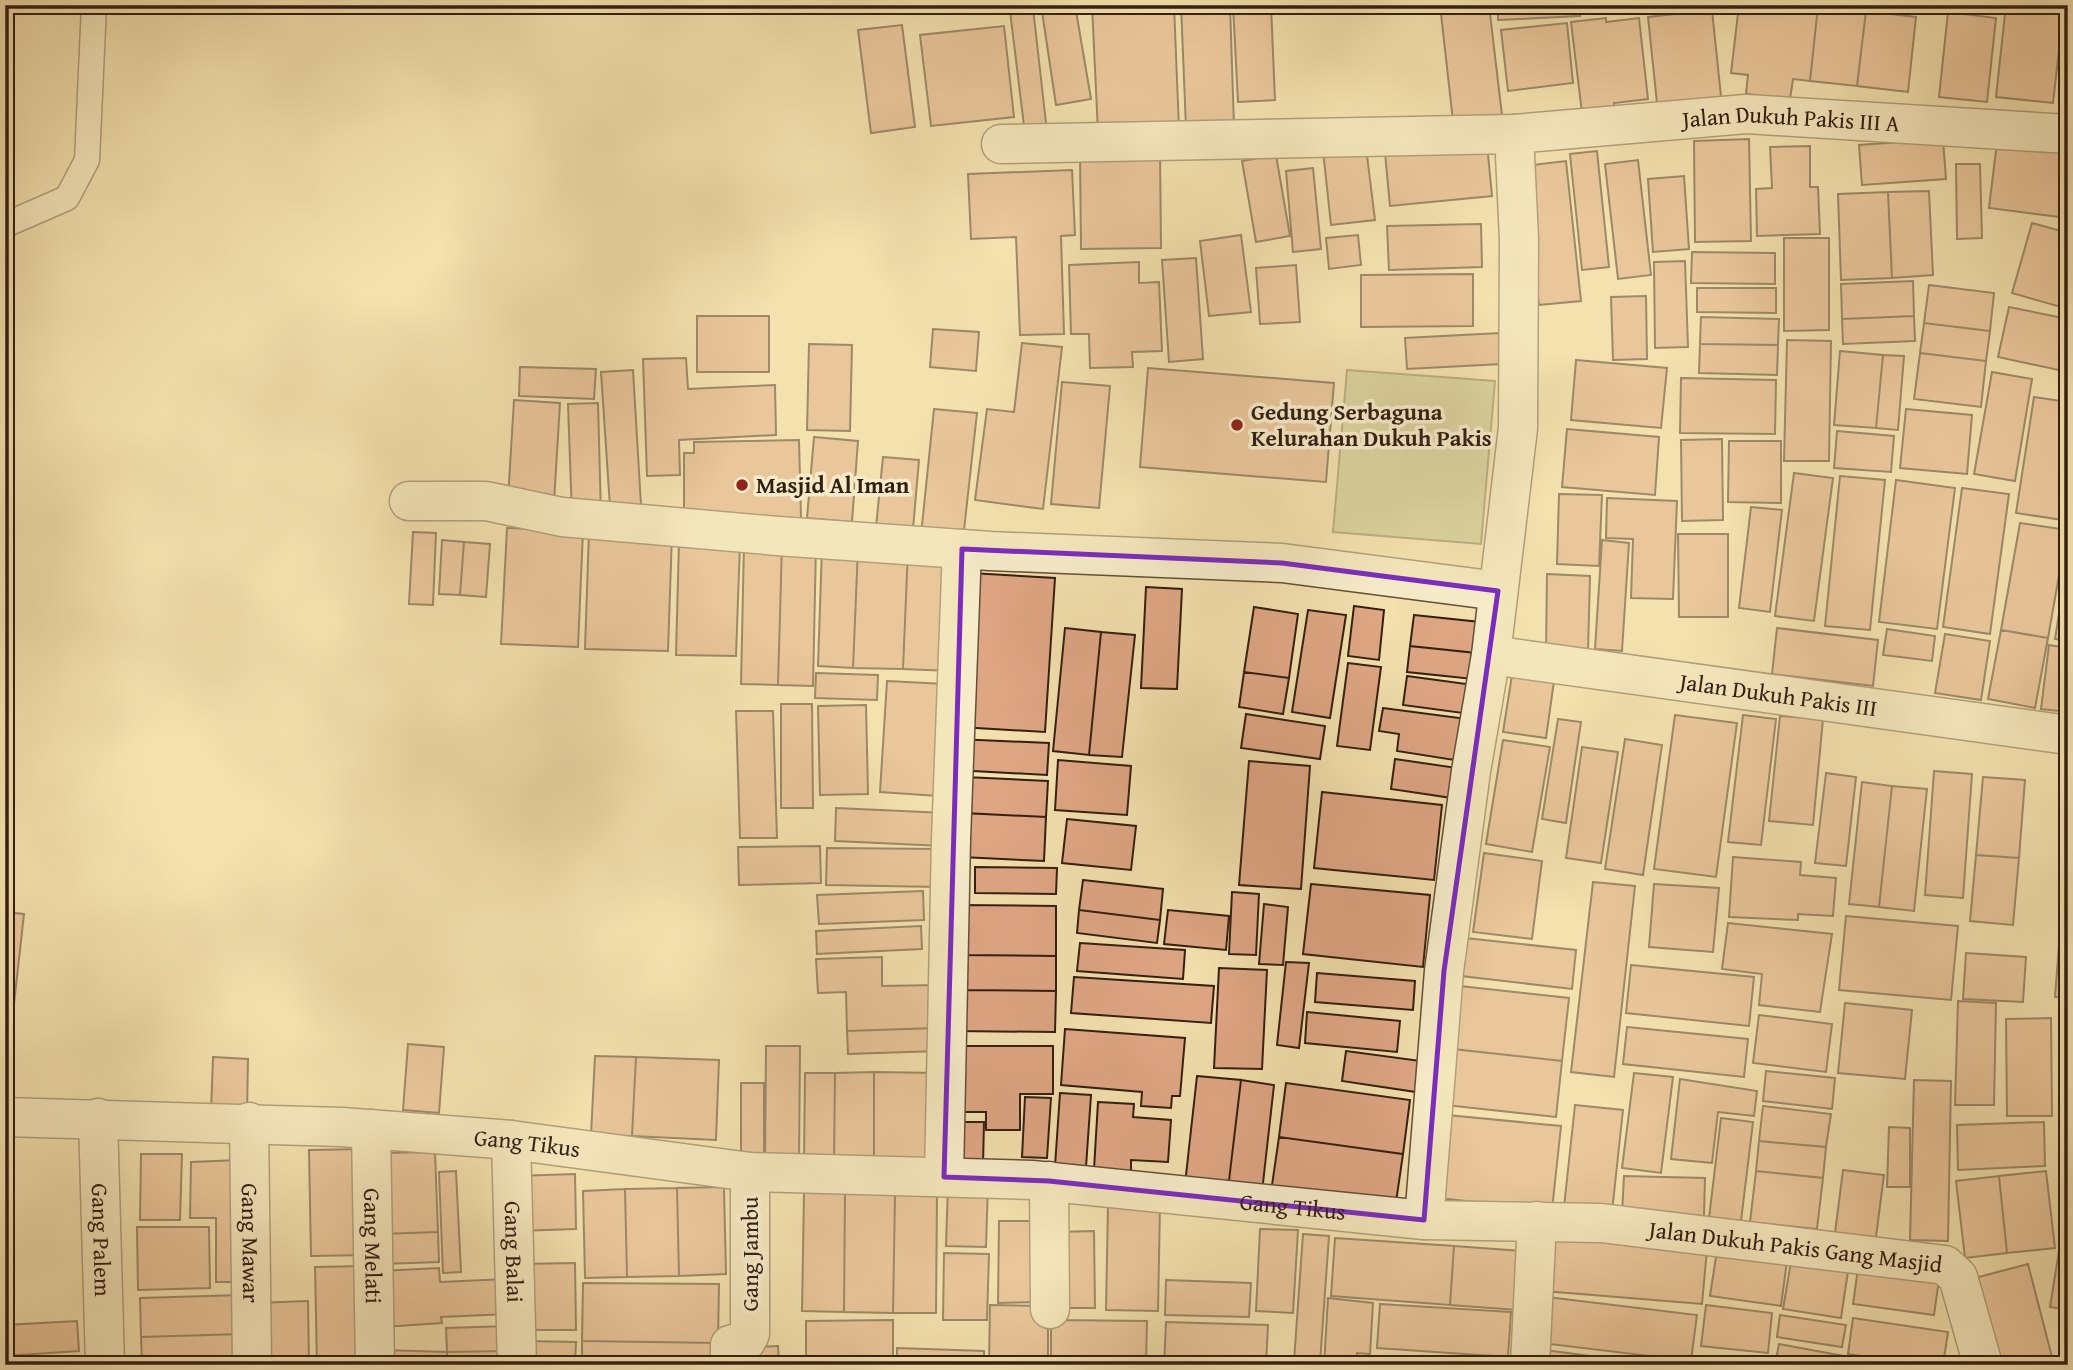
<svg xmlns="http://www.w3.org/2000/svg" width="2073" height="1370" font-family="'Gentium Book Plus',serif">
<style>
.green{fill:#bec289;stroke:#78704e;stroke-width:2}
.building{fill:#dfa684;stroke:#331f12;stroke-width:2}
.lines{fill:none;stroke-linecap:round;stroke-linejoin:round}
.lane-casing{stroke:#635039;stroke-width:27}
.street-casing{stroke:#635039;stroke-width:41}
.lane{stroke:#f7ecca;stroke-width:24}
.street{stroke:#f7ecca;stroke-width:38}
.marked{fill:none;stroke:#7b2cbf;stroke-width:5;stroke-linejoin:round}
.poi-dot{fill:#8f2418;stroke:#f7ecca;stroke-width:2.5}
.labels{text-anchor:middle;stroke-width:7;stroke-linejoin:round;paint-order:stroke}
.street-label{font-size:23px;fill:#331f12;stroke:#f7ecca}
.poi-label{font-size:23px;font-weight:bold;fill:#331f12;stroke:#f7ecca;text-anchor:start}
</style>
<rect width="100%" height="100%" fill="#f3e1ae"/>
<filter id="stains"><feTurbulence type="fractalNoise" baseFrequency=".00286" numOctaves="4"/><feColorMatrix values="0 0 0 0 .2 0 0 0 0 .09 0 0 0 0 .02 0 0 0 .5 -.17"/></filter>
<radialGradient id="worn" r=".72"><stop offset=".6" stop-color="#630" stop-opacity="0"/><stop offset="1" stop-color="#630" stop-opacity=".3"/></radialGradient>
<!-- green -->
<path class="green" d="M1347,370L1495,381L1481,544L1333,532Z"/>
<!-- building -->
<path class="building" d="M1041,5H1075L1091,99L1056,105Z
M1092,5H1174L1179,129L1098,133Z
M1181,5H1230L1234,126L1186,128Z
M1233,5H1271L1275,100L1238,102Z
M1440,5H1489L1503,124L1454,130Z
M1498,5H1580V16L1498,20Z
M1591,5H1649V7L1591,9Z
M1739,5L1818,6L1810,81L1793,79L1790,99L1746,94L1748,75L1731,73Z
M1951,5H1997L1996,11Z
M2006,5H2064L2053,103L1996,97Z
M1818,6L1866,11L1857,86L1810,81Z
M1033,8L1047,132L1025,134L1010,11Z
M1712,10L1722,106L1658,113L1648,17Z
M1866,11L1916,17L1908,92L1857,86Z
M1948,12L1996,18L1987,102L1939,97Z
M1606,18V22L1639,18L1648,99L1614,103L1615,109L1582,113L1571,22Z
M1567,23L1573,83L1508,91L1501,30Z
M902,25L915,127L871,133L858,30Z
M1004,26L1014,117L931,126L920,35Z
M1998,134L2068,142V218L1989,208Z
M1749,139L1751,241L1695,242L1694,141Z
M1943,139L1946,179L1862,185L1859,145Z
M1487,144L1492,196L1390,206L1385,153Z
M1810,146V187H1818L1820,234L1757,236L1756,189L1772,188L1770,147Z
M1366,147L1375,220L1331,225L1323,151Z
M1160,149L1161,248L1081,249L1080,150Z
M1597,151L1609,267L1582,270L1570,154Z
M1276,155L1290,236L1256,242L1242,161Z
M1638,160L1651,275L1618,279L1605,164Z
M1566,161L1581,301L1539,305L1523,166Z
M1956,164H1980L1982,238L1957,239Z
M1313,168L1321,249L1293,252L1286,171Z
M1072,170L1075,235L1061,236L1064,334L1020,335L1016,237L971,239L968,174Z
M1684,176L1689,249L1653,252L1648,179Z
M1929,191L1933,275L1892,278L1888,192Z
M1888,192L1892,278L1841,280L1838,194Z
M2032,223L2068,233V309L2012,293Z
M1481,224L1482,267L1389,270L1387,226Z
M1241,235L1251,312L1209,316L1200,241Z
M1358,235L1361,265L1329,269L1326,238Z
M1784,238H1829V330L1784,331Z
M1692,252L1775,253V284L1691,283Z
M1196,258L1203,359L1169,362L1162,260Z
M1685,261L1688,347L1655,348L1654,262Z
M1139,262V283L1159,282L1162,351L1132,352L1133,367L1090,368L1089,334H1071L1069,265Z
M1296,265L1300,322L1260,324L1256,268Z
M1473,274V326L1361,327V275Z
M1913,281L1914,316L1842,319L1841,284Z
M1929,285L1994,293L1990,331L1924,323Z
M1697,288H1776V313L1697,312Z
M1646,296L1647,359L1613,360L1611,297Z
M2009,307L2068,319V372L1998,357Z
M697,316H769V372H697Z
M1914,316L1915,341L1843,344L1842,319Z
M1701,317L1779,319L1778,345L1700,344Z
M1924,323L1990,331L1986,361L1920,353Z
M933,329L979,332L976,371L930,367Z
M1500,333L1502,364L1407,369L1405,338Z
M1787,340L1831,341L1829,461H1784Z
M1022,343L1062,347L1043,509L975,500L987,409L1014,412Z
M809,344L852,345L850,431L807,430Z
M1700,344L1778,345L1777,375L1699,373Z
M1840,351L1883,355L1876,428L1834,425Z
M1920,353L1986,361L1981,407L1914,399Z
M1883,355L1904,356L1898,430L1876,428Z
M686,358L688,389L775,385L776,435L679,440L680,475L647,476L643,359Z
M1576,360L1667,368L1661,428L1571,420Z
M520,367L596,369L594,399L519,396Z
M1148,368L1334,383L1326,482L1140,467Z
M633,370L641,505L610,507L601,372Z
M1992,372L2032,379L2015,481L1974,474Z
M1681,378L1776,380L1775,434L1680,433Z
M1062,382L1110,386L1099,508L1051,504Z
M2034,397L2068,402V488L2063,520L2016,513Z
M514,400L560,403L554,502L508,499Z
M598,403L601,515L572,516L568,404Z
M934,409L977,413L963,539L921,535Z
M1906,409L1972,415L1967,474L1900,468Z
M1567,429L1659,437L1655,495L1562,487Z
M1837,431L1894,436L1891,472L1834,468Z
M814,437L858,441L852,522L807,518Z
M1722,439L1723,520L1682,521L1681,440Z
M799,440L801,518L684,517V453H694V442Z
M1729,441H1781V503L1728,502Z
M883,457L919,460L912,540L875,537Z
M1794,473L1833,478L1814,621L1775,616Z
M1840,476L1885,480L1870,630L1825,626Z
M1896,480L1955,488L1937,629L1879,622Z
M1962,488L2009,494L1990,634L1943,627Z
M1559,494L1602,495L1599,566L1557,564Z
M1607,498L1677,501L1673,599L1631,598L1633,539L1606,538Z
M1751,507L1782,510L1770,612L1739,608Z
M2020,523L2067,530L2048,638L2001,630Z
M507,528L583,531L578,647L501,644Z
M589,531L672,534L668,651L585,649Z
M413,532L436,533L433,605L409,604Z
M1678,534H1728V617H1679Z
M442,540L464,542L460,595L439,594Z
M1602,540L1629,543L1622,651L1595,649Z
M464,542L490,544L486,597L460,595Z
M679,542L740,544L736,656L676,655Z
M744,543L782,544L778,685L741,684Z
M782,544L816,545L813,686L778,685Z
M822,547L858,548L853,668L818,666Z
M858,548L908,550L903,669L853,668Z
M908,550L955,551L950,671L903,669Z
M2068,556V641L2055,639Z
M970,573L1055,578L1045,732L960,727Z
M1547,574L1590,576L1588,652L1546,651Z
M1146,587L1182,589L1177,689L1141,688Z
M1354,606L1384,610L1379,660L1348,656Z
M1254,607L1298,614L1289,678L1244,672Z
M1308,610L1346,615L1330,718L1292,712Z
M1414,615L1480,622L1476,653L1410,646Z
M1065,628L1101,632L1089,755L1053,751Z
M1777,628L1878,640L1873,686L1772,674Z
M1887,629L1935,636L1932,661L1883,655Z
M2001,630L2048,638L2035,708L1988,699Z
M1101,632L1135,635L1122,757L1089,755Z
M1945,634L1990,641L1981,700L1935,693Z
M2049,645L2068,648V712L2041,709Z
M1410,646L1476,653L1473,679L1407,672Z
M1348,663L1381,667L1370,750L1337,746Z
M1244,672L1289,678L1283,714L1239,707Z
M816,673L878,675L877,700L815,698Z
M1512,675L1554,681L1546,738L1503,732Z
M1407,676L1474,685L1470,714L1403,705Z
M887,681L945,684L938,796L880,792Z
M781,704H812L813,808H781Z
M866,705L868,794L820,795L818,706Z
M1383,708L1467,719L1454,760L1397,751L1399,734L1379,731Z
M736,711H773L777,838H740Z
M1246,714L1325,726L1320,759L1241,748Z
M1675,715L1737,723L1716,877L1654,869Z
M1743,715L1776,719L1761,845L1728,842Z
M1780,716L1823,719L1813,825L1769,821Z
M1558,719L1581,722L1566,823L1542,819Z
M956,739L1049,743L1047,775L955,770Z
M1625,739L1662,745L1643,875L1605,869Z
M1503,740L1550,747L1532,852L1486,844Z
M1582,747L1618,752L1601,863L1566,858Z
M1395,759L1457,768L1452,798L1391,789Z
M1058,760L1131,766L1127,815L1055,810Z
M1249,761L1310,766L1301,889L1239,885Z
M1934,771L1972,774L1963,898L1925,895Z
M1826,773L1856,777L1846,866L1815,863Z
M965,777L1048,781L1046,817L964,813Z
M1983,777L2025,780L2019,858L1976,855Z
M1862,782L1892,786L1879,907L1849,904Z
M1892,786L1927,789L1914,911L1879,907Z
M1322,792L1442,805L1434,880L1314,868Z
M836,808L945,813L943,846L835,841Z
M964,813L1046,817L1044,861L961,857Z
M1067,819L1136,826L1131,870L1062,863Z
M820,846L821,883L739,885L738,847Z
M827,848L941,849L940,887L826,885Z
M1484,853L1542,861L1532,939L1473,932Z
M1976,855L2019,858L2013,925L1970,921Z
M1733,857L1801,862L1800,875L1836,878L1833,916L1798,914V920L1729,917Z
M975,867L1057,868L1056,894L975,893Z
M2065,873H2068V946L2059,945Z
M1083,880L1163,889L1160,920L1079,910Z
M1593,882L1635,886L1614,1077L1571,1072Z
M1311,884L1430,895L1423,967L1303,954Z
M1654,884L1719,888L1713,952L1649,947Z
M923,891L924,920L819,924L817,895Z
M1232,892L1259,894L1256,955L1229,954Z
M1264,904L1288,907L1283,965L1259,964Z
M957,905L1056,906V956L956,955Z
M1079,910L1160,920L1157,943L1077,933Z
M1168,910L1229,916L1226,950L1164,944Z
M5,912L24,914L11,1031H5Z
M1846,916L1958,926L1951,1000L1839,990Z
M1728,923L1832,934L1820,1012L1759,1005L1762,974L1722,969Z
M921,926L922,949L817,954L816,931Z
M1465,938L1576,950L1572,989L1461,976Z
M1080,943L1185,950L1183,979L1077,971Z
M2059,945L2068,946V998L2055,997Z
M1966,953L2026,957L2023,1002L1963,999Z
M956,955L1056,956V991L956,990Z
M882,957V986L936,985L937,1028L847,1031L846,992L818,993L816,959Z
M1286,962L1309,963L1299,1048L1277,1045Z
M1631,965L1754,977L1749,1026L1626,1013Z
M1219,968L1267,970L1262,1069L1214,1068Z
M1317,973L1415,981L1413,1010L1315,1002Z
M1074,977L1214,986L1211,1023L1071,1013Z
M1460,986L1569,998L1562,1061L1453,1049Z
M956,990L1056,991L1055,1032L955,1031Z
M1958,1001L1996,1003L1994,1105H1955Z
M1845,1003L1912,1010L1905,1079L1838,1073Z
M1307,1012L1400,1021L1397,1052L1305,1043Z
M1759,1015L1832,1024L1826,1072L1753,1063Z
M2051,1018L2052,1116H2007L2006,1019Z
M1627,1027L1748,1039L1744,1077L1623,1064Z
M937,1028L938,1051L848,1054L847,1031Z
M1065,1029L1185,1038L1180,1096H1172L1171,1108L1141,1106L1142,1092L1061,1085Z
M408,1044L444,1047L439,1113L403,1110Z
M766,1046H800L799,1166L765,1165Z
M953,1046H1053V1094H1020V1130H986V1112H952Z
M1453,1049L1562,1061L1556,1117L1446,1105Z
M1346,1051L1421,1061L1416,1092L1342,1081Z
M595,1056L636,1057L632,1136L591,1135Z
M213,1057L248,1059L247,1114L211,1113Z
M636,1057L719,1060L716,1140L632,1136Z
M1766,1071L1835,1078L1832,1109L1763,1101Z
M874,1072L938,1073L937,1162H874Z
M874,1072V1162H834L835,1073Z
M805,1073H835L834,1162L804,1161Z
M1634,1073L1673,1077L1661,1173L1622,1168Z
M1197,1076L1241,1080L1228,1189L1185,1184Z
M1680,1079L1757,1091L1754,1116L1718,1112L1712,1163L1671,1159Z
M1241,1080L1274,1085L1262,1192L1228,1189Z
M1914,1080L1951,1081L1948,1241L1910,1240Z
M741,1083H764V1160H741Z
M1286,1083L1410,1100L1403,1154L1279,1137Z
M1060,1093L1091,1095L1086,1167L1055,1166Z
M1025,1097L1051,1098L1047,1158L1022,1157Z
M1098,1102L1134,1104L1133,1117L1171,1120L1168,1162L1131,1160V1171L1094,1169Z
M1575,1105L1623,1110L1612,1212L1564,1207Z
M1763,1106L1831,1114L1826,1147L1759,1141Z
M1447,1115L1561,1126L1552,1210L1438,1198Z
M1721,1118L1753,1122L1741,1221L1709,1218Z
M952,1122H984L983,1165L951,1164Z
M2044,1122L2045,1166L1958,1170L1957,1125Z
M1889,1127L1910,1128V1187H1887Z
M1279,1137L1403,1154L1395,1209L1271,1192Z
M1759,1141L1826,1147L1823,1178L1756,1171Z
M366,1149L369,1255L311,1256L309,1150Z
M435,1152L438,1232L381,1234L379,1153Z
M141,1154H182L180,1220H140Z
M239,1160V1282H216V1218H190L191,1162Z
M1843,1170L1884,1175L1876,1237L1835,1233Z
M456,1171L461,1272L443,1273L439,1172Z
M1756,1171L1823,1178L1817,1229L1750,1222Z
M2046,1171L2055,1248L2007,1253L1999,1176Z
M575,1174L576,1229L517,1231L515,1176Z
M1624,1176L1705,1178L1704,1216L1622,1214Z
M1999,1176L2007,1253L1965,1258L1956,1181Z
M948,1183L988,1184L986,1247L946,1246Z
M724,1187L726,1274L679,1276L677,1188Z
M677,1188L679,1276L627,1277L625,1189Z
M625,1189L627,1277L585,1278L583,1191Z
M804,1193H845L844,1312L802,1311Z
M845,1193L895,1194L893,1313L844,1312Z
M895,1194H937L936,1313H893Z
M1108,1205L1160,1206L1158,1311L1106,1310Z
M2066,1207H2068V1310L2050,1307Z
M999,1221H1046L1045,1302L998,1303Z
M1550,1226L1708,1239L1702,1304L1544,1291Z
M137,1227H209L210,1288L138,1290Z
M1260,1229L1298,1230L1293,1313L1256,1311Z
M1094,1231L1095,1308H1056V1232Z
M438,1232L439,1262L382,1264L381,1234Z
M1303,1234L1329,1236L1320,1363L1294,1361Z
M1719,1237L1789,1246L1781,1306L1710,1296Z
M1335,1238L1454,1246L1450,1305L1331,1296Z
M1454,1246L1522,1251L1518,1310L1450,1305Z
M944,1253L989,1254L987,1320H943Z
M1792,1256L1849,1265L1841,1318L1783,1309Z
M1859,1261L1940,1272L1934,1315L1853,1304Z
M575,1263L576,1330H521V1264Z
M2028,1264L2054,1365H1994L1971,1279Z
M366,1266L368,1365H317L315,1267Z
M439,1268L440,1282L507,1279L508,1314L441,1317L442,1323L383,1327L380,1271Z
M1166,1280L1251,1283L1249,1317L1165,1315Z
M583,1283L719,1284L718,1343L582,1341Z
M241,1295L242,1334L141,1337L140,1298Z
M1547,1297L1697,1315L1691,1361L1541,1343Z
M1328,1298L1373,1303L1370,1354L1357,1353L1356,1365H1324Z
M308,1301L309,1365H255L254,1303Z
M1380,1304L1511,1312L1508,1357L1377,1348Z
M990,1305L1048,1306V1365H989Z
M1706,1305L1772,1313L1768,1353L1701,1346Z
M1780,1315L1846,1325L1842,1347L1777,1337Z
M1853,1318L1948,1332L1943,1365H1920L1848,1354Z
M893,1320V1365H806V1321Z
M1051,1320L1147,1321L1146,1365H1051Z
M77,1321L79,1351L5,1356V1325Z
M1166,1322L1268,1325L1266,1365H1164Z
M512,1326L511,1351L447,1352L446,1328Z
M242,1334V1365H142L141,1337Z
M524,1341L576,1342L575,1365H524Z
M582,1341L718,1343V1365H582Z
M1779,1344L1844,1356L1843,1365H1775Z
M778,1346L779,1365H737L736,1348Z
M897,1348L984,1351V1365H897Z
M383,1350L447,1352V1365H383Z
M1545,1350L1658,1365H1543Z
M511,1351L512,1365H447V1352Z
M1362,1356L1506,1361L1505,1365H1362Z
M1712,1356L1767,1362V1365H1711Z
M1849,1358L1895,1365H1848Z"/>
<g class="lines">
<defs>
<path id="lane" d="M5,225L67,198L87,160L94,5"/>
<g id="street">
<path id="s1" d="M1001,144L1514,134L1746,114L2068,134"/>
<path d="M409,501H486L562,517L778,536L990,551L1282,563L1498,591"/>
<path id="s2" d="M1491,655L2068,735"/>
<path id="s3" d="M5,1117L342,1127L511,1140L750,1172L1032,1180L1424,1220L1601,1223L1945,1265L1958,1277L1983,1365"/>
<path id="s4" d="M98,1118L105,1365"/>
<path id="s5" d="M249,1122L252,1365"/>
<path id="s6" d="M371,1129L375,1365"/>
<path id="s7" d="M511,1140L517,1365"/>
<path d="M944,1177L951,839L962,549"/>
<path d="M1049,1181L1050,1309"/>
<path d="M1424,1220L1444,971L1471,771L1491,655L1518,428L1519,239L1514,134"/>
<path d="M730,1365V1345L746,1341L750,1334V1172"/>
<path d="M1530,1365L1537,1221"/>
</g>
</defs>
<!-- lane casing -->
<use href="#lane" class="lane-casing"/>
<!-- street casing -->
<use href="#street" class="street-casing"/>
<!-- lane -->
<use href="#lane" class="lane"/>
<!-- street -->
<use href="#street" class="street"/>
</g>
<!-- marked area -->
<path d="M0 0H2073V1370H0ZM962,549L1282,563L1498,591L1444,971L1424,1220L1049,1181L944,1177Z" fill="#f3e1ae" fill-opacity=".55" fill-rule="evenodd"/>
<path class="marked" d="M962,549L1282,563L1498,591L1444,971L1424,1220L1049,1181L944,1177Z"/>
<!-- markers -->
<g class="poi-dot">
<circle cx="1237" cy="425" r="7"/>
<circle cx="742" cy="485" r="7"/>
</g>
<g class="labels">
<!-- street labels -->
<g class="street-label">
<text dy="8" stroke="none"><textPath href="#s1" startOffset="791">Jalan Dukuh Pakis III A</textPath></text>
<text dy="8" stroke="none"><textPath href="#s2" startOffset="290">Jalan Dukuh Pakis III</textPath></text>
<text dy="8" stroke="none"><textPath href="#s3" startOffset="523">Gang Tikus</textPath></text>
<text dy="8" stroke="none"><textPath href="#s3" startOffset="1292">Gang Tikus</textPath></text>
<text dy="8" stroke="none"><textPath href="#s4" startOffset="122">Gang Palem</textPath></text>
<text dy="8" stroke="none"><textPath href="#s5" startOffset="121">Gang Mawar</textPath></text>
<text dy="8" stroke="none"><textPath href="#s6" startOffset="117">Gang Melati</textPath></text>
<text dy="8" stroke="none"><textPath href="#s3" startOffset="1797">Jalan Dukuh Pakis Gang Masjid</textPath></text>
<text dy="8" stroke="none"><textPath href="#s7" startOffset="112">Gang Balai</textPath></text>
<text transform="translate(750 1254) rotate(-90)" y="8">Gang Jambu</text>
</g>
<!-- poi labels -->
<g class="poi-label">
<text x="1251" y="420">Gedung Serbaguna<tspan x="1251" dy="26">Kelurahan Dukuh Pakis</tspan></text>
<text x="756" y="493">Masjid Al Iman</text>
</g>
</g>
<!-- margin -->
<rect width="2073" height="1370" fill="none" stroke="#f3e1ae" stroke-width="28"/>
<rect x="7" y="7" width="2059" height="1356" fill="none" stroke="#331f12" stroke-width="3.5"/>
<rect x="14" y="14" width="2045" height="1342" fill="none" stroke="#331f12" stroke-width="2"/>
<rect width="100%" height="100%" filter="url(#stains)"/>
<rect width="100%" height="100%" fill="url(#worn)"/>
</svg>
